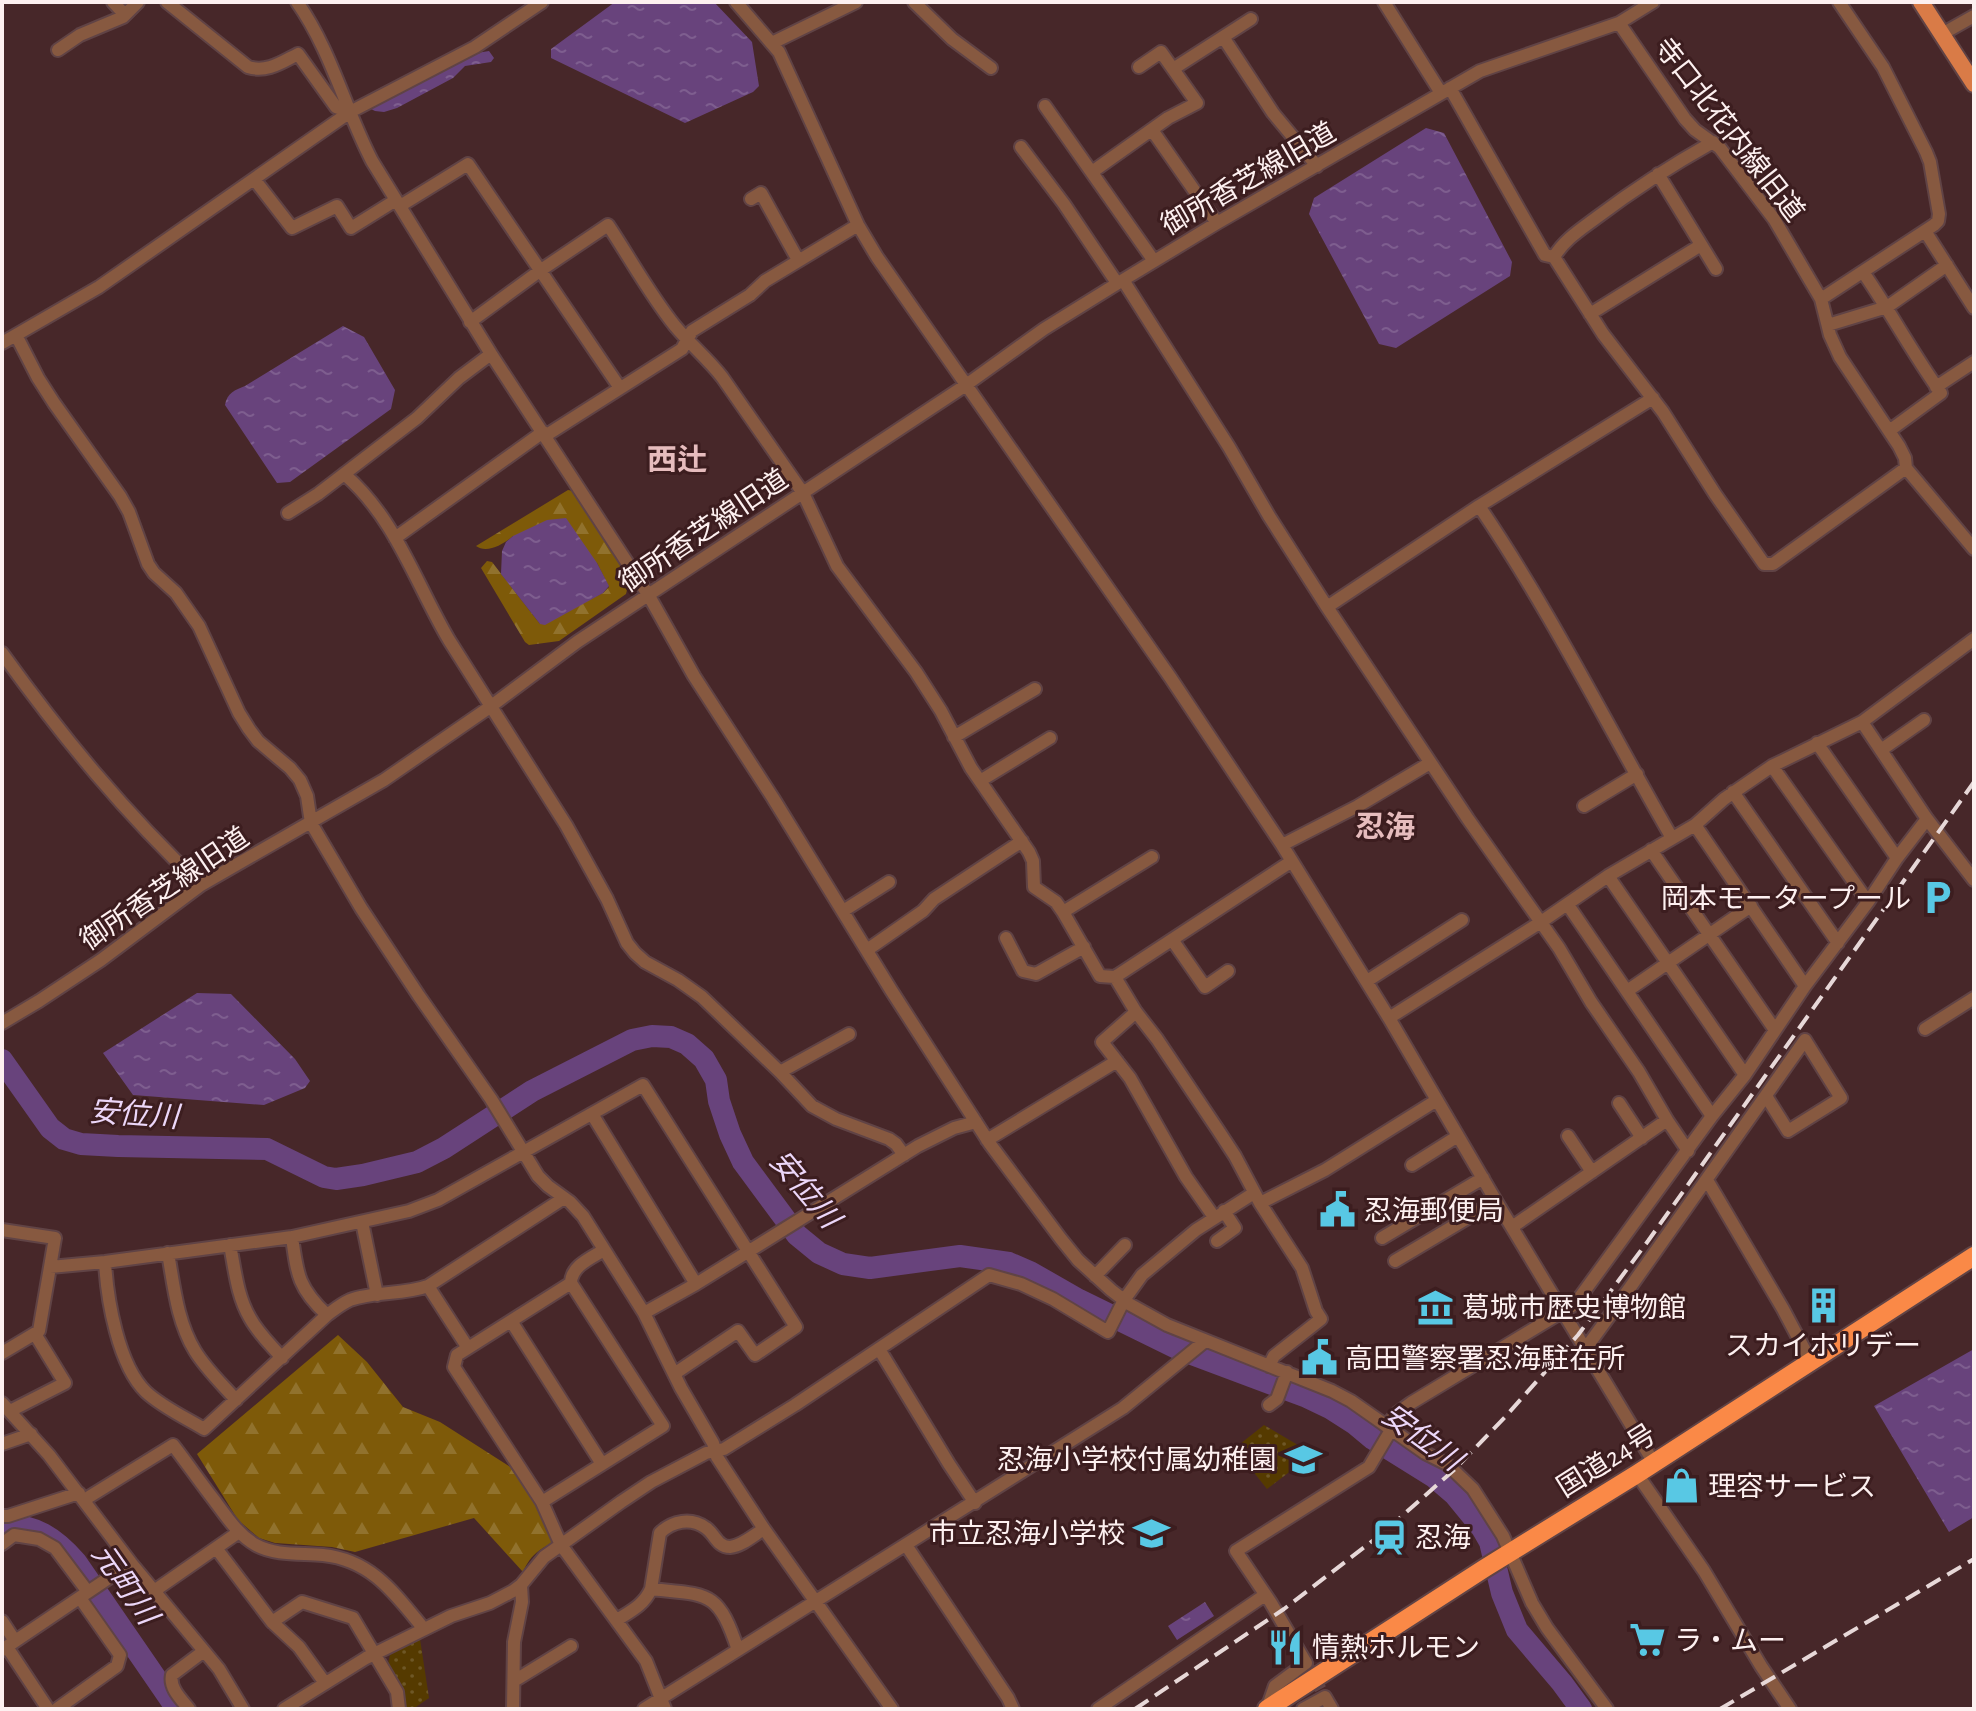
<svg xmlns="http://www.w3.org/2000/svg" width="1976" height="1711" font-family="'Alegreya Sans','Noto Sans JP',sans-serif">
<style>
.forest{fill:url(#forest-firs)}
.park{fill:url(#park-dots)}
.water{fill:url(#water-ripples)}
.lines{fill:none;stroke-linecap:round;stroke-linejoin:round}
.river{stroke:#68437c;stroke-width:22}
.minor-tunnel{stroke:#624547;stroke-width:12;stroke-dasharray:12 6;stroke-linecap:butt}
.minor-casing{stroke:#604345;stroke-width:16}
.major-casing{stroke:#604345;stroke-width:20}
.highway-casing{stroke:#604345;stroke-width:22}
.minor{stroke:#875940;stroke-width:12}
.major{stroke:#d97b47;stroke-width:16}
.highway{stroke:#fa8947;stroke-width:18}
.rail{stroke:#e7d8d8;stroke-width:4;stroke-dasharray:16 8;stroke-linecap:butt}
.labels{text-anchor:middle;stroke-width:6;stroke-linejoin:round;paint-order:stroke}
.street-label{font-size:28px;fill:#fdf0f0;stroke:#3c1d1f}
.poi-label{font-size:28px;fill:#fdf0f0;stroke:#3c1d1f;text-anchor:start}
.neighbourhood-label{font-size:30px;font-weight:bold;fill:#e6bcbd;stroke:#3c1d1f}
.water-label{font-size:30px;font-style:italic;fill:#ecd7f9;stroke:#3c1d1f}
</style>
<defs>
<pattern id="forest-firs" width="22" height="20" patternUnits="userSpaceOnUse" patternTransform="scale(2)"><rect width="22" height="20" fill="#7e5a09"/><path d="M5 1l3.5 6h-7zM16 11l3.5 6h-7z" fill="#91722d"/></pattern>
<pattern id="park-dots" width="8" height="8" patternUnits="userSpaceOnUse" patternTransform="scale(2)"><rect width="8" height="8" fill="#553a00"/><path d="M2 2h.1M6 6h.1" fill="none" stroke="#6e5726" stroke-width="1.8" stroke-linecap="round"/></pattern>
<pattern id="water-ripples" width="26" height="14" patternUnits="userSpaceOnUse" patternTransform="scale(2)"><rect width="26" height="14" fill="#68437c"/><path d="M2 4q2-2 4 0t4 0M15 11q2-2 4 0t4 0" fill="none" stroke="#7e5e8f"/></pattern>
</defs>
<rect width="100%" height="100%" fill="#472729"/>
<!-- forest -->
<path class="forest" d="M568,490L573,491L579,498L628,577V586L626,594L559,641L529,645L525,642L481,568L487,561L492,562L540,624L603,593L609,587L597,563L513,536C504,544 487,554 476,546Z
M338,1335L367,1362L403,1407L440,1422L512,1468L542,1514L554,1542C538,1550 530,1556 523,1572L474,1518L355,1552L332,1547L275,1543L259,1538L238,1520L197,1454Z"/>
<!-- park -->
<path class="park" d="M1264,1425L1313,1454L1267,1489L1240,1455V1444Z
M420,1639L429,1698L413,1709H405L403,1689L388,1664L390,1655Z"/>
<!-- water -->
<path class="water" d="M615,2H714L752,42L759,86L753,92L685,123L551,58V49Z
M489,51L494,58L491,62L465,66L453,78L397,108L384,112L375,111L369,108L477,53Z
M1426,128L1444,133L1512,262L1510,276L1396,348L1379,344L1309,214L1314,198Z
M343,326L364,337L395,390L391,409L290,482L277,483L225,405C227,393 235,390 245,386Z
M566,518L597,563L609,586L603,593L545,625L540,624L501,574L502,551L506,542L513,536L547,520Z
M197,993L231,994L295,1059L310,1081L305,1088L264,1105L133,1095L103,1053Z
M1974,1349V1517L1949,1532L1874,1406Z
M1205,1602L1214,1616L1177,1640L1168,1626Z"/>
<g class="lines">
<!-- river -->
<path class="river" d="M2,1060L50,1128L64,1139L81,1144L118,1146L267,1149L324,1177L336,1179L363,1175L417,1162L444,1148L532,1091L632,1040L652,1036L671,1037L687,1044L704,1059L716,1080L719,1101L730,1134L743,1162L797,1235L819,1253L843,1264L870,1268L960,1256L1009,1263L1030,1272L1079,1300L1181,1350L1307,1397L1330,1408L1355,1424L1373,1439L1434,1477L1455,1495L1482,1528L1490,1542L1502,1593L1517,1630L1562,1683L1581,1709
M2,1523C36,1526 54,1537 76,1562L177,1709"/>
<!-- minor-tunnel -->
<path class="minor-tunnel" d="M1306,1663L1325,1697"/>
<defs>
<path id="minor" d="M113,2L125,15
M167,2L248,67C267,73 282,62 298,54L336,107L350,112
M297,2C331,50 345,109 372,161L491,354L649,596L694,676L773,798L891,990L990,1144L1061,1239L1078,1260L1111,1290L1129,1304L1167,1325L1332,1391L1351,1401L1425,1453L1447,1464L1473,1489L1503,1536L1532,1603L1547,1628L1607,1709
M736,2L779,52L858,225L877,257L1170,677L1282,845L1389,1018L1496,1201L1654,1463
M914,2L952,39L991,68
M1384,2L1441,93
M1619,23L1685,119L1695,130L1720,148L1774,219L1821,299L1830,335L1840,357L1899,446L1905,458L1906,468L1974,549
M1942,34L1974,16
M1223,37L1273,113L1317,166
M772,43L856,2
M58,50L80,35L123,17L138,2
M1173,69L1251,19
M1450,88L1545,255L1554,257
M1045,106L1154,261
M1152,130L1217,223
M1713,142C1672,165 1633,190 1596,218C1580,230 1564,240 1554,257L1603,334L1663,412L1715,494L1764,564H1773L1906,468
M1021,147L1064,204L1117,283
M1092,172L1168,118L1197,103L1161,52L1139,67
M1658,174L1716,269
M254,179L292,228L337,206L351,228L396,200
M751,199L761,193L798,260
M400,206L468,164L620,388
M1925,231L1974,308
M1863,272C1890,311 1913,354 1941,393L1889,431
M1123,280L1229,447L1269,516L1327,607L1468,819L1559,948L1591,1002L1639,1072L1667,1120L1688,1151
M1821,299L1934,225L1938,221L1939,214L1930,162L1926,152L1883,67L1839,2
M1590,314L1701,245
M470,322L541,270L608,225C630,258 650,295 675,326C690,344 708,359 722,377L803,493L837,566L916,672L941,711L971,768L1029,852L1033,861L1034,887L1056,902L1063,912L1100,976L1115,977L1292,861
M1828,325L1887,307L1947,265
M16,335L38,378L54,403L120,496L129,512L148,564L154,573L176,593L199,626L239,713L249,729L258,741L290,768L300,780L307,796L311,823L361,908L419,996L491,1099L538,1176L548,1186L570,1202L583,1216L644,1313L681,1388L713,1443L717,1457L764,1529L892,1709
M2,343L99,287L350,112L475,47L542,2
M1936,387L1974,362
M545,436L682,349L692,331L750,295L765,281L858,225
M344,474C395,517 416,584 449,640L566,825L607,899L627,943L635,953L645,962L678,980L702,997L780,1072L812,1106L836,1119L889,1139L896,1144L904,1155
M1479,506C1551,612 1608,727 1672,838
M288,513L318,494L417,418L459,378L491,354
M395,538L543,432
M1327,607L1479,506L1653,398
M2,653C64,739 125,813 201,885
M1862,722L1927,819L1974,880
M954,737L1035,689
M1817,743L1897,858
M1881,750L1924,720
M1772,766L1868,902
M980,781L1050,738
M1733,792L1838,943
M1584,806L1637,774
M1695,825L1805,986
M1282,845L1358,806L1430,763
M1651,850L1775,1030
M1608,876L1745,1075
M1568,905L1712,1116
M843,911L889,882
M1063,912L1152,857
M1006,938L1023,971L1036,974L1084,947
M1173,941L1205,987L1228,971
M867,950L923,911L934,899L1022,841
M1115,977L1136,1012L1157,1039L1218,1130L1235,1156L1260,1203L1302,1268L1316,1311L1321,1319L1274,1356L1269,1366
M1367,981L1462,920
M1627,991L1751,906
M1136,1012L1102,1042L1130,1078L1186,1177L1214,1217
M1389,1018L1541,922L1608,876L1695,825L1724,799L1772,766L1862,722L1974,639
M2,1023L39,1001L101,960L201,885L384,780L490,707L577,642L966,385L1044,329L1123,280L1217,223L1480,71L1619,23L1653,2
M1925,1029L1974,998
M780,1072L849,1034
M1619,1103L1642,1138
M592,1114L696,1284
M1568,1136L1592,1172
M987,1140L1117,1061
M1412,1165L1458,1136
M1707,1180L1783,1309L1811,1362
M1260,1203L1325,1170L1437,1100
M362,1222L377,1295
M1512,1227L1667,1120
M2,1230L55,1238L39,1331L2,1353
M292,1237C297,1274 298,1288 327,1315
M1382,1238L1483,1178
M1217,1241L1235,1228L1224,1211
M230,1245C235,1270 237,1296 250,1318C258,1333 271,1345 282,1358
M168,1253C174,1287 177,1321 195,1351C206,1369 222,1384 236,1400
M1395,1261L1496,1201
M105,1262C107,1299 118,1365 146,1392C162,1407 186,1418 204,1429L327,1315C334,1310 341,1304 350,1300C374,1291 403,1295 428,1286L564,1198
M50,1267L105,1262L292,1237L409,1211L438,1200L643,1085L796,1327L755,1355L738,1331L674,1374
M1095,1276L1125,1245
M571,1283L457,1355L454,1367L542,1502L561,1545L646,1661L665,1709
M428,1286L468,1348
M644,1313L696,1284L918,1146L954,1128L976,1122
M511,1321L602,1464
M1586,1348L1629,1289L1805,1040L1841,1098L1788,1131L1766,1096
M879,1349L949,1464L975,1503
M2,1403L49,1455L131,1563L219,1669L243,1709
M1269,1405L1277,1399L1287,1372
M10,1411L65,1383L35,1334
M1386,1426L1396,1414L1411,1403L1575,1304L1712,1116L1745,1075L1805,986L1868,902L1897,858L1927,819
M2,1444L31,1434
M1637,1474L1704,1571L1761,1666L1790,1709
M84,1500L173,1445C187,1463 200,1482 214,1500C226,1516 238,1535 256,1545C276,1556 300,1553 323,1555C372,1560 395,1594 424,1629
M542,1502L663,1426L571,1283C571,1266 591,1258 604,1250
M2,1516H8L79,1493
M2,1544L14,1535L39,1539L55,1548L88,1592
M906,1545L1008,1698L1013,1709
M216,1548L272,1622L299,1647L325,1683
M651,1589C709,1595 718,1590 738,1650
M154,1591L239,1532
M617,1620C631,1611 644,1605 651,1589L660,1533C672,1521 691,1517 706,1528C715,1534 717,1547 730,1547C742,1546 754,1535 764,1529
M2,1621L15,1641
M272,1622L302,1602L353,1618L397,1692L399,1709
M7,1647L48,1709
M2,1650L131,1563
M514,1681L571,1646
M57,1709L117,1666L120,1655L80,1598
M189,1709C181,1699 169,1688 172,1675L204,1651
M284,1709L366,1658L451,1616L490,1603L513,1591L521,1585L544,1557L621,1502L651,1482L706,1453L724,1449L795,1405L989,1275L1021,1284L1053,1299L1108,1332L1124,1300L1142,1275L1196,1230L1254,1193
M513,1709L514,1642L522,1602L521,1585
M644,1709L1123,1408L1205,1341
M1098,1709L1265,1595
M1267,1709L1275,1686L1306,1663L1271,1603L1236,1551L1369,1467L1391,1430
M1303,1709L1325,1697L1332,1709"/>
<path id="major" d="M1921,2L1974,84"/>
<path id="highway" d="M1267,1709L1485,1568L1637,1474L1974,1256"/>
</defs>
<!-- minor casing -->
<use href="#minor" class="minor-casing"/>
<!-- major casing -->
<use href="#major" class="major-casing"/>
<!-- highway casing -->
<use href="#highway" class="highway-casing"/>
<!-- minor -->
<use href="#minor" class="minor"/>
<!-- major -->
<use href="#major" class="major"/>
<!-- highway -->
<use href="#highway" class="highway"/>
<!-- rail -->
<path class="rail" d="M1135,1709L1284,1609L1384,1532L1455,1469L1505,1417L1578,1335L1648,1241L1974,782
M1720,1709L1974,1559"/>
</g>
<!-- icons -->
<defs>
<symbol id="parking-bare" viewBox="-9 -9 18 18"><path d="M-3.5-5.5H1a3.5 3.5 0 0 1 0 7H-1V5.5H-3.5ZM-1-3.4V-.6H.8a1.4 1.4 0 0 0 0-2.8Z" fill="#58c8e4" stroke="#3c1d1f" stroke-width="2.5" paint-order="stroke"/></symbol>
<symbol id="civic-bare" viewBox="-9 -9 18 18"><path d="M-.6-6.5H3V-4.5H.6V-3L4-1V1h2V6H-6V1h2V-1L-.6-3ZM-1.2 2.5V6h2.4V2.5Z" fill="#58c8e4" stroke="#3c1d1f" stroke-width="2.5" paint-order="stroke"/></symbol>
<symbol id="building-bare" viewBox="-9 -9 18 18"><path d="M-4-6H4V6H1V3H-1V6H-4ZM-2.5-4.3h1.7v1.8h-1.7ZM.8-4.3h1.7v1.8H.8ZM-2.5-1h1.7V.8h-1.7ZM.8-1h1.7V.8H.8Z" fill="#58c8e4" stroke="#3c1d1f" stroke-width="2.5" paint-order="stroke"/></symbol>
<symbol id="museum-bare" viewBox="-9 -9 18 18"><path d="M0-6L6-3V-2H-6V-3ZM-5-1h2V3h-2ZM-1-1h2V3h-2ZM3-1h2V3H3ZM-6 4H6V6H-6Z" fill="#58c8e4" stroke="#3c1d1f" stroke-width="2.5" paint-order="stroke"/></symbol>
<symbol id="school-bare" viewBox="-9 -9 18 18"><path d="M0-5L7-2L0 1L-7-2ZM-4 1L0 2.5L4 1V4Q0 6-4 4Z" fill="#58c8e4" stroke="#3c1d1f" stroke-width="2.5" paint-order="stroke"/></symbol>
<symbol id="shop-bare" viewBox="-9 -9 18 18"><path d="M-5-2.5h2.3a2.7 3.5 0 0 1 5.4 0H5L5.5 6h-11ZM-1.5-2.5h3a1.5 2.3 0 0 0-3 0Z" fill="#58c8e4" stroke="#3c1d1f" stroke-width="2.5" paint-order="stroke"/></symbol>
<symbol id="station-bare" viewBox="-9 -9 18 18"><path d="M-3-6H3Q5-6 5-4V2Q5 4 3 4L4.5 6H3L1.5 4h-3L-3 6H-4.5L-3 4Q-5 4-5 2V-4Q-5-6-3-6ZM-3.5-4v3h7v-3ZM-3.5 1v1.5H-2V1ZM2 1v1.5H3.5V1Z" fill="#58c8e4" stroke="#3c1d1f" stroke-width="2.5" paint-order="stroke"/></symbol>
<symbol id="supermarket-bare" viewBox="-9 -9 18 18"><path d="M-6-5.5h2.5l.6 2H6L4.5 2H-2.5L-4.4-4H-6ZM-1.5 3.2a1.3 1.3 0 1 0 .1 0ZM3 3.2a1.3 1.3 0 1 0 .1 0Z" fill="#58c8e4" stroke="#3c1d1f" stroke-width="2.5" paint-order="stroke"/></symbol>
<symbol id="restaurant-bare" viewBox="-9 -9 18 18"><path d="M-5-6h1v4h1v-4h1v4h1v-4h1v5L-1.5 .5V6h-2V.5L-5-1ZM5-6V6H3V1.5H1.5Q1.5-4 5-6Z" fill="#58c8e4" stroke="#3c1d1f" stroke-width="2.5" paint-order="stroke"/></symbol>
</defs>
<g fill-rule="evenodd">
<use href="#parking-bare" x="1912" y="872" width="51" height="51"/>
<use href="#civic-bare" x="1312" y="1184" width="51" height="51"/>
<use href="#building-bare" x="1798" y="1280" width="51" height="51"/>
<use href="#museum-bare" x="1410" y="1282" width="51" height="51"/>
<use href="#civic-bare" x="1294" y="1332" width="51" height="51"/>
<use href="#school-bare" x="1278" y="1434" width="51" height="51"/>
<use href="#shop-bare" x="1656" y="1460" width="51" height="51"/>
<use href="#school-bare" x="1126" y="1508" width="51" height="51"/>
<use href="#station-bare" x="1364" y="1512" width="51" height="51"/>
<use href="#supermarket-bare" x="1622" y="1614" width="51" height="51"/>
<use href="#restaurant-bare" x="1260" y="1622" width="51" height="51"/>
</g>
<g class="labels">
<!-- street labels -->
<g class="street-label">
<text transform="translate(1730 129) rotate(52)" y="10">寺口北花内線旧道</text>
<text transform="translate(1248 178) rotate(-30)" y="10">御所香芝線旧道</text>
<text transform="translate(703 530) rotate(-34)" y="10">御所香芝線旧道</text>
<text transform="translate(164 888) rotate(-34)" y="10">御所香芝線旧道</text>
<text transform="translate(1606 1460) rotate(-32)" y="10">国道24号</text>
</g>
<!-- poi labels -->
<g class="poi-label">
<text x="1911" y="908" text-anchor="end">岡本モータープール</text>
<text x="1364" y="1220">忍海郵便局</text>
<text x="1462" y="1317">葛城市歴史博物館</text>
<text x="1823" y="1355" text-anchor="middle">スカイホリデー</text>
<text x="1345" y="1368">高田警察署忍海駐在所</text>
<text x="1277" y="1469" text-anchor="end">忍海小学校付属幼稚園</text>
<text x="1708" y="1496">理容サービス</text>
<text x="1125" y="1543" text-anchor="end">市立忍海小学校</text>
<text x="1415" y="1547">忍海</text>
<text x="1674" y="1650">ラ・ムー</text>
<text x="1312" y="1657">情熱ホルモン</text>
</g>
<!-- neighbourhood labels -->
<g class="neighbourhood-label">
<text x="677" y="470">西辻</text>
<text x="1385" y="837">忍海</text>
</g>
<!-- water labels -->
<g class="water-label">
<text transform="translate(134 1114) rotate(4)" y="10">安位川</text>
<text transform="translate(805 1189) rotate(50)" y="10">安位川</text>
<text transform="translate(1422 1437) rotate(36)" y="10">安位川</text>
<text transform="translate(125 1584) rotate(55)" y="10">元町川</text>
</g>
</g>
<!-- border -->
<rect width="1976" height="1711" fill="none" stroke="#fdf0f0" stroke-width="8"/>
</svg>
